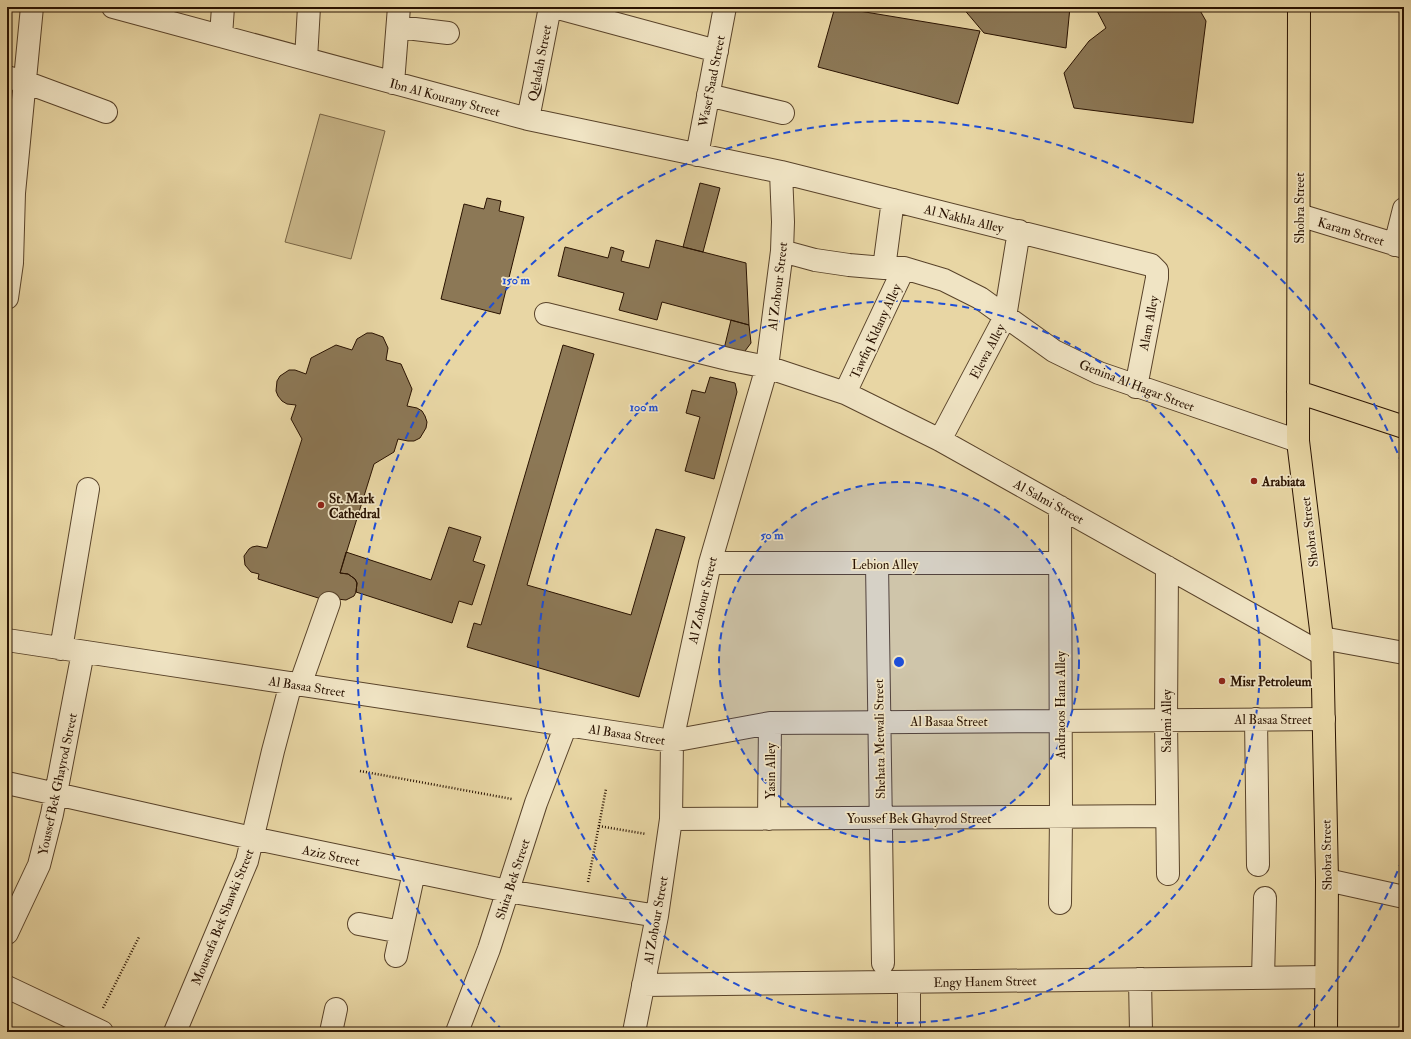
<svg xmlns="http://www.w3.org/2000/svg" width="1411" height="1039" font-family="'IM FELL Double Pica',serif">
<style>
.green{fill:#c8b588;stroke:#786444}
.building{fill:#8c7856;stroke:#291201}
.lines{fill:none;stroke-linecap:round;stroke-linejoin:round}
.minor-casing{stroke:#59432a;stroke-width:24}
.major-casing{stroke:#291201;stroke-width:24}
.path{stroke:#291201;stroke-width:2.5;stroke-dasharray:1 2;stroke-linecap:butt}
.minor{stroke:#f0e4c4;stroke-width:22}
.major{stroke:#e8d6a4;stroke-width:22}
.ring{fill:none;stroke:#1d4ed8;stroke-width:2;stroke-dasharray:7 5}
.poi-dot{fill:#8f2418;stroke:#f0e4c4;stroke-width:1.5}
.labels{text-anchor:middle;stroke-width:3.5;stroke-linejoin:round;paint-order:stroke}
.street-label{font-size:13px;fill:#291201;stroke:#f0e4c4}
.poi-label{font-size:13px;font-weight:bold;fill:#291201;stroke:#f0e4c4;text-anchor:start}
.centre{fill:#1d4ed8;stroke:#f0e4c4;stroke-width:2}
.ring-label{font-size:12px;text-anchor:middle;font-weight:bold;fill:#1d4ed8;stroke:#f0e4c4;stroke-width:3.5;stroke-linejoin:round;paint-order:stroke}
</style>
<rect width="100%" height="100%" fill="#e8d6a4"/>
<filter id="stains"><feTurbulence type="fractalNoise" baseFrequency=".005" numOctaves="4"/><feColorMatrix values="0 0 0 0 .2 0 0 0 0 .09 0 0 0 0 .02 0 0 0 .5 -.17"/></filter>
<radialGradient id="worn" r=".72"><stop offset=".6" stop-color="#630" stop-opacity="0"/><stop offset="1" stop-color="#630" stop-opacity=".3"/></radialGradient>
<!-- green -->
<path class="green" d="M320,114L385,131L351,259L285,242Z"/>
<!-- building -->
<path class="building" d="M835,7L980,31L958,104L818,67Z
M962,7H1070L1066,48L984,33Z
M1095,7H1198L1206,21L1193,123L1074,108L1064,73L1089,41L1106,28Z
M700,183L720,188L703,252L683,247Z
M487,198L501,201L499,211L524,217L500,314L441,299L464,204L484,209Z
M656,240L746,263L749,325L662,302L657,320L619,310L624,293L558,276L565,247L608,258L611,247L624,251L621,261L649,268Z
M731,320L749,325L751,343L742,355L724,349Z
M367,333H372L383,337L388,348L386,360L401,364L412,389L407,406L417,408L422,411L425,416L427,422L426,428L420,438L414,441H408L398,439L394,452L374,464L340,573L348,574L355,579L357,583L356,592L354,596L346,600L337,599L331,602L258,579L259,574L251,572L245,565L244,556L249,549L252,547L257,546L267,548L302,439L291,419L296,405L287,404L282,401L278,396L276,391L277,381L280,376L289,370H295L306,374L311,358L336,345L352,350L357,339Z
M563,345L594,354L527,585L631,615L656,529L685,537L639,697L467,647L474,623L481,625Z
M710,377L735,383L737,392L714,479L685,471L700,417L686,413L692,390L705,393Z
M449,527L481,537L473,561L485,565L472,605L459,601L452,623L356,592L357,583L355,579L348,574L340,573L346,552L431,580Z"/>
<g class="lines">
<defs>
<path id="minor" d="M113,7L528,119L781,172L1151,265L1157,271V278L1136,387
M554,7L717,51
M398,27L448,33
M221,36L223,7
M306,59L309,7
M7,77L25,82L106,112
M393,83L399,7
M708,95L783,113
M528,119L550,7
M697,155L725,7
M1299,215L1404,247
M1395,245L1404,209
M782,251L815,260L849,265L884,268H904L944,280L980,298L1054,351L1099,373L1298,441
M884,268L893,200
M7,298L12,263L14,193L32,7
M546,314L732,360L767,367L845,393L940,440L1322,654
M845,393L904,268
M940,440L1005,317L1019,231
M1060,507L1061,817L1060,903
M710,563H1060
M877,564L883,963
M1167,567L1166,720L1168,874
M1322,638L1404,653
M7,640L672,741L770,723L1324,719
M61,649L88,489
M300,685L329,603
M1256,719L1258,865
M7,783L252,838L508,891L657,916
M671,819L1167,816
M769,819L770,723
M1327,880L1404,897
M359,924L401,932
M7,933L39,865L52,814L83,652
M396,956L414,872
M1263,978L1265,898
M1140,979L1141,1032
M909,982V1032
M643,985L1326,977
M7,987L102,1032
M175,1032L247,861L273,751L291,683
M331,1032L336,1009
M457,1032L489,949L536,803L566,725
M634,1032L657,916L671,819L672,741L710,563L767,367L782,251L783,222L781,172"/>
<path id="major" d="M1299,7L1298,441L1322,638L1327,880L1326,1032
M1298,392L1404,427"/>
</defs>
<!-- minor casing -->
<use href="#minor" class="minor-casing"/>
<!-- major casing -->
<use href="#major" class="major-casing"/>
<!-- path -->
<path class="path" d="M360,771L512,799
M599,826L646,834
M588,882L606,789
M103,1008L139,937"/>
<!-- minor -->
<use href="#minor" class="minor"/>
<!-- major -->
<use href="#major" class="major"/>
</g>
<!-- distance rings -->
<circle cx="899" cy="662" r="180" fill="#1d4ed8" fill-opacity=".12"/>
<g class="ring">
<circle cx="899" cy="662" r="180"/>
<circle cx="899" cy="662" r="361"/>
<path d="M1402 860A541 541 0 0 1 1295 1031M503 1031A541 541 0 1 1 1402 464"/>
</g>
<!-- markers -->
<g class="poi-dot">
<circle cx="1254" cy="481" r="4"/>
<circle cx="321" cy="505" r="4"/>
<circle cx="1222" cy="681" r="4"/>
</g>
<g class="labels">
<!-- street labels -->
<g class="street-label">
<text transform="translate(539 63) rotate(-79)" y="5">Qeladah Street</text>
<text transform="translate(711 81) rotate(-79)" y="5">Wasef Saad Street</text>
<text transform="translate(445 97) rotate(15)" y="5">Ibn Al Kourany Street</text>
<text transform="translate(1299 208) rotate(-90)" y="5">Shobra Street</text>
<text transform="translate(964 218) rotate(14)" y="5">Al Nakhla Alley</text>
<text transform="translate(1351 231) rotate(17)" y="5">Karam Street</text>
<text transform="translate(777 286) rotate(-83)" y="5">Al Zohour Street</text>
<text transform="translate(1148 323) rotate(-79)" y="5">Alam Alley</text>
<text transform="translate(875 331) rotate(-65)" y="5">Tawfiq Kldany Alley</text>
<text transform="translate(987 351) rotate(-62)" y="5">Elewa Alley</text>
<text transform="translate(1137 385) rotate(21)" y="5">Genina Al Hagar Street</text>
<text transform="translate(1049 501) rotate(29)" y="5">Al Salmi Street</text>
<text transform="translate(1309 532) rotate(-97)" y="5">Shobra Street</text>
<text x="885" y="569">Lebion Alley</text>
<text transform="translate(702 600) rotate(-77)" y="5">Al Zohour Street</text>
<text transform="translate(307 686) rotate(9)" y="5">Al Basaa Street</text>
<text transform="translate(1060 705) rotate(-90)" y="5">Andraoos Hana Alley</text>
<text x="1273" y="724">Al Basaa Street</text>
<text x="949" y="726">Al Basaa Street</text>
<text transform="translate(1166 721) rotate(-90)" y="5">Salemi Alley</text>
<text transform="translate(627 734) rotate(9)" y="5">Al Basaa Street</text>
<text transform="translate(879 739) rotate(-91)" y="5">Shehata Metwali Street</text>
<text transform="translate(770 771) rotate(-90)" y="5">Yasin Alley</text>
<text transform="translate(57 784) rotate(-78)" y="5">Youssef Bek Ghayrod Street</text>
<text x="919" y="823">Youssef Bek Ghayrod Street</text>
<text transform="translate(331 855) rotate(12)" y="5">Aziz Street</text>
<text transform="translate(1326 855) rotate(-91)" y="5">Shobra Street</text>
<text transform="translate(512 879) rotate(-72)" y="5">Shita Bek Street</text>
<text transform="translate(222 917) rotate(-68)" y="5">Moustafa Bek Shawki Street</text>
<text transform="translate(655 920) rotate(-80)" y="5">Al Zohour Street</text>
<text transform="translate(985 981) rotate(-1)" y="5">Engy Hanem Street</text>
</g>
<!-- poi labels -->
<g class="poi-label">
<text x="1262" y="486">Arabiata</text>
<text x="329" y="503">St. Mark<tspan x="329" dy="15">Cathedral</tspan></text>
<text x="1230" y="686">Misr Petroleum</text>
</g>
</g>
<circle cx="899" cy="662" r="6" class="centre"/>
<g class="ring-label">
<text x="516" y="284">150 m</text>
<text x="644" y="411">100 m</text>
<text x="772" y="539">50 m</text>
</g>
<!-- margin -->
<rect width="1411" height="1039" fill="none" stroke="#e8d6a4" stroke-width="24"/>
<rect x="8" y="8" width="1395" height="1023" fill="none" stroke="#291201" stroke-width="2"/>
<rect x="12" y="12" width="1387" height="1015" fill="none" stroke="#291201"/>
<rect width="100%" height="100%" filter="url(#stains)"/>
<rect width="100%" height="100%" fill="url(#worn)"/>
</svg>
